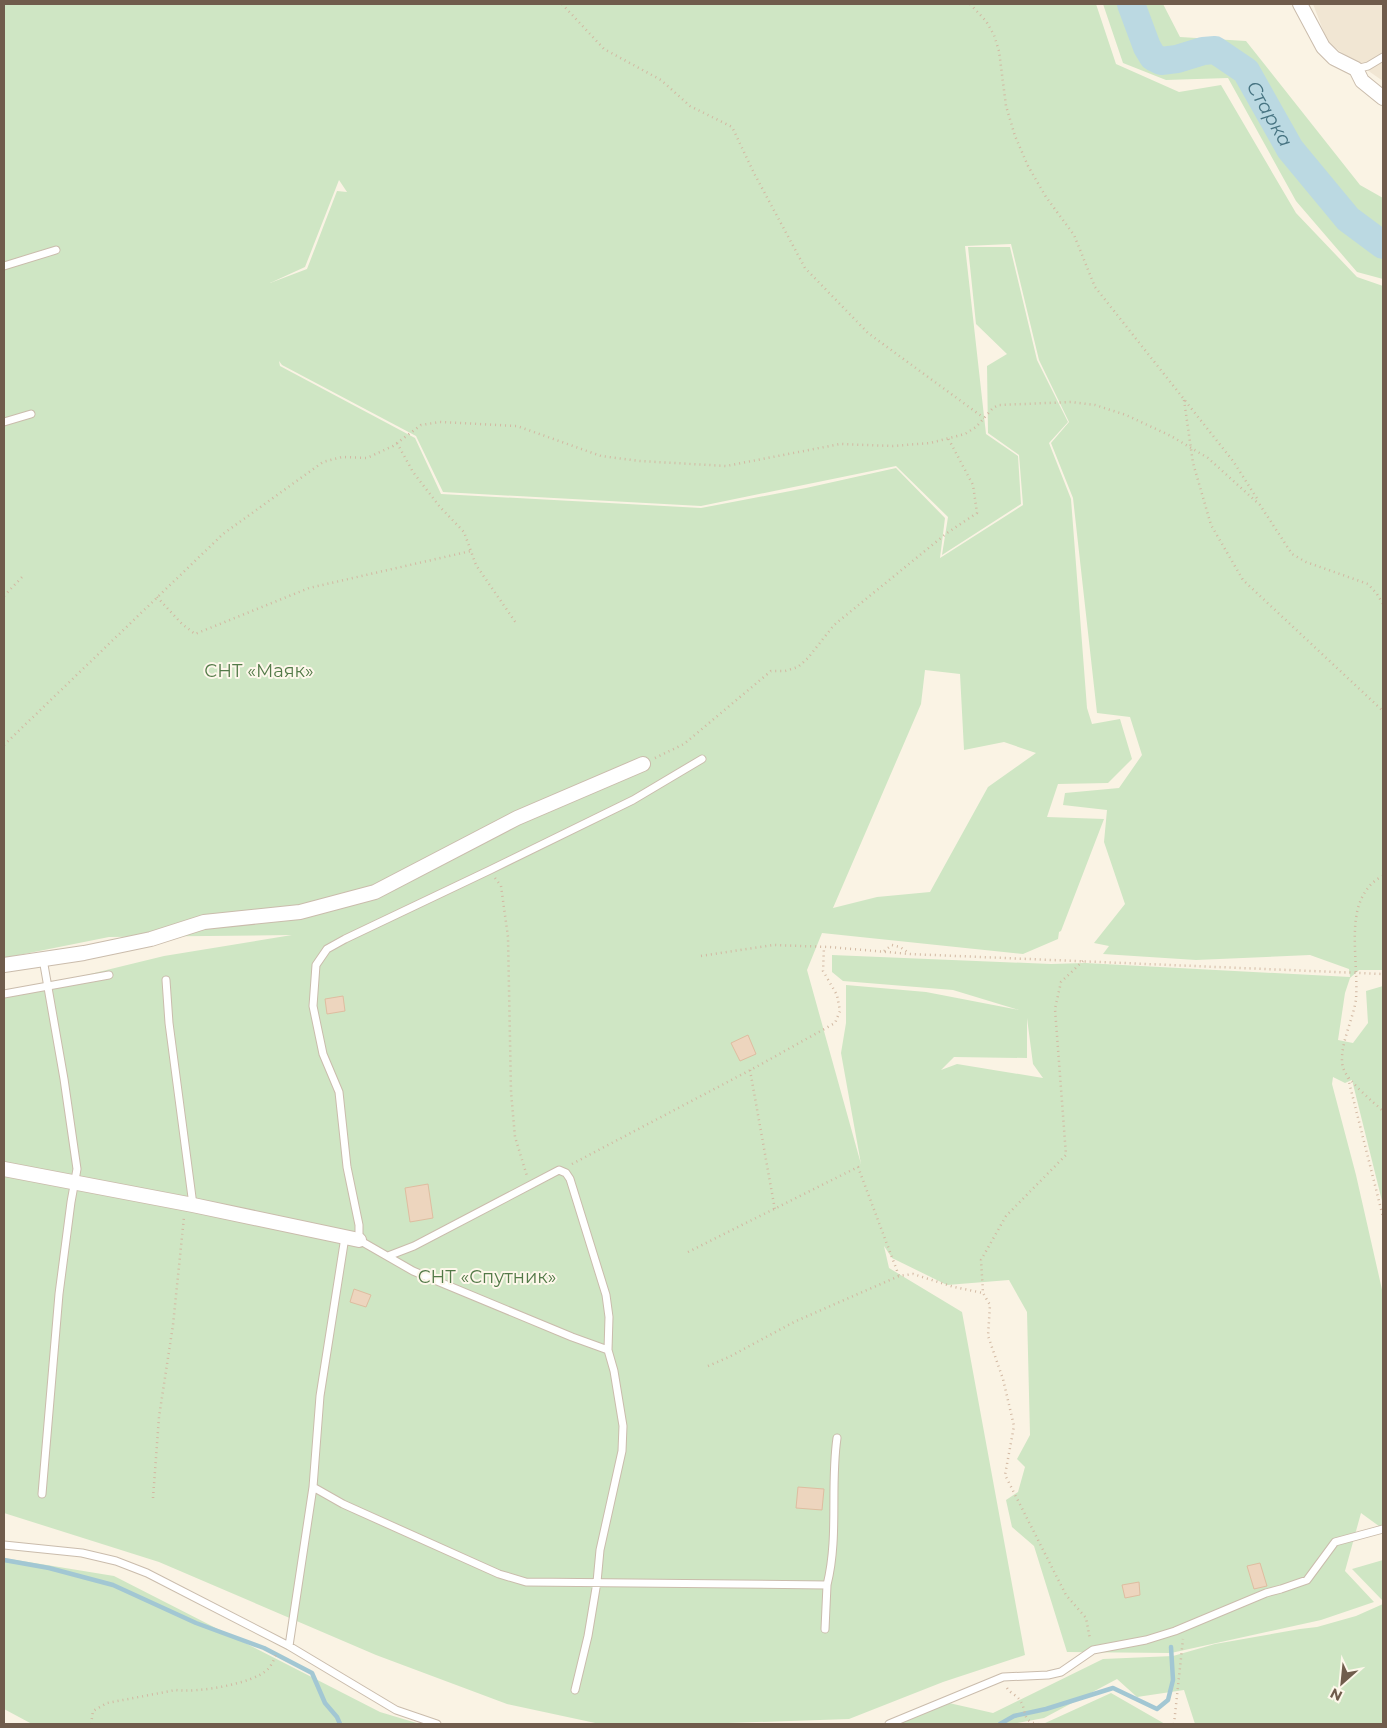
<svg xmlns="http://www.w3.org/2000/svg" width="1387" height="1728" font-family="Montserrat,sans-serif">
<style>
.residential{fill:#f1e6d3}
.green{fill:#cfe6c4;fill-rule:evenodd}
.lines{fill:none;stroke-linecap:round;stroke-linejoin:round}
.stream{stroke:#a2c7d3;stroke-width:4.5}
.river{stroke:#bbd9e2;stroke-width:28}
.building{fill:#edd5be;stroke:#debda0}
.lane-casing{stroke:#cabcac;stroke-width:9}
.street-casing{stroke:#cabcac;stroke-width:16}
.path{stroke:#d2b8a2;stroke-width:2.5;stroke-dasharray:1 4;stroke-linecap:butt}
.lane{stroke:#fff;stroke-width:7}
.street{stroke:#fff;stroke-width:14}
.labels{text-anchor:middle;stroke-width:4;stroke-linejoin:round;paint-order:stroke}
.park-label{font-size:18px;fill:#537a48;stroke:#fdf7ea}
.water-label{font-size:19px;font-style:italic;fill:#477482;stroke:#fdf7ea}
</style>
<rect width="100%" height="100%" fill="#faf3e4"/>
<!-- residential -->
<path class="residential" d="M1313,4H1383V81L1328,43Z"/>
<!-- green -->
<path class="green" d="M4,4H1096L1116,64L1179,92L1221,85L1296,213L1357,277L1383,286V970H1359L1350,978L1345,993L1338,1040L1353,1043L1368,1023L1366,991L1383,986V1205L1352,1080L1345,1083L1333,1077L1332,1084L1356,1175L1383,1294V1529L1361,1513L1345,1571L1374,1602L1321,1620L1171,1653L1067,1652L1034,1546L1012,1527L1006,1500L1018,1492L1025,1467L1017,1459L1030,1435L1027,1312L1009,1280L947,1285L892,1258L884,1246L889,1268L962,1312L1025,1655L943,1682L849,1719L699,1724H600L507,1704L376,1655L159,1562L4,1513V995L164,956L292,935L109,937L4,958ZM339,180L347,192L337,191L307,269L270,283L305,267ZM1011,244L1039,360L1069,422L1051,443L1073,498L1097,713L1130,717L1142,755L1119,788L1065,793L1063,805L1107,810L1104,842L1125,904L1094,943L1109,946L1103,954L1196,960L1310,955L1349,969L1350,977L1085,963L1051,964L832,955V972L843,981L953,990L1019,1010L926,992L846,985V1023L841,1053L861,1164L807,970L822,933L1023,954L1058,939L1059,932L1061,931L1104,819L1047,817L1058,784L1108,783L1132,759L1120,719L1092,724L1087,708L1071,499L1049,443L1068,422L1037,360L1010,247H968L976,324L1007,354L987,366L988,433L1019,455L1023,505L940,558L945,518L896,468L806,488L701,508L441,494L415,438L280,366L279,361L282,365L416,436L443,492L701,506L896,466L948,517L942,555L1021,504L1018,456L986,434L965,246ZM925,670L960,674L964,750L1004,742L1036,753L988,787L930,892L877,897L833,908L921,704ZM1027,1018L1033,1064L1043,1078L957,1064L941,1070L954,1057L1027,1058Z
M1103,4H1163L1180,37L1246,41L1360,185L1383,198V279L1357,272L1296,201L1228,78L1166,80L1123,63Z
M4,1558L114,1576L380,1712L420,1724H32L4,1709Z
M1383,1560V1601L1352,1569Z
M1383,1604V1724H1195L1184,1690L1137,1697L1117,1679L1044,1718L1012,1724H895L899,1716L949,1703L993,1713L1103,1659L1173,1656L1215,1644L1300,1629L1317,1627L1356,1616Z
M1111,1693L1165,1724H1043Z"/>
<g class="lines">
<!-- stream -->
<path class="stream" d="M4,1560L49,1568L113,1585L196,1623L264,1648L312,1673L325,1703L337,1717L340,1724
M1000,1724L1014,1716L1046,1709L1113,1688L1157,1709L1168,1700L1173,1680L1171,1647"/>
<!-- river -->
<path class="river" id="s1" d="M1131,4L1147,47L1153,57L1161,61L1177,59L1203,51L1215,50L1246,71L1290,149L1348,219L1383,245"/>
</g>
<!-- building -->
<path class="building" d="M343,996L345,1011L327,1014L325,999Z
M748,1035L756,1054L740,1061L731,1043Z
M428,1184L433,1218L410,1222L405,1188Z
M354,1289L371,1295L366,1307L350,1302Z
M798,1487L824,1489L822,1510L796,1508Z
M1260,1563L1267,1586L1254,1589L1247,1566Z
M1139,1582L1140,1595L1125,1598L1122,1585Z"/>
<g class="lines">
<defs>
<path id="lane" d="M1356,69L1368,66L1383,57
M4,266L56,250
M4,422L31,414
M166,980L169,1023L193,1205
M4,994L109,975
M345,1237L320,1396L313,1487L343,1504L499,1574L526,1582L827,1585C839,1537 830,1486 837,1438
M388,1256L414,1246L559,1170L566,1173L570,1179L606,1295L609,1317L608,1350
M42,1494L59,1294L71,1202L77,1169L64,1079L43,959
M4,1545L82,1553L116,1561L147,1573L289,1646L396,1710L437,1724
M825,1629L827,1585
M289,1646L313,1487
M575,1690L588,1636L597,1582L600,1550L622,1451L623,1426L614,1371L608,1350L572,1337L413,1271L359,1240V1225L347,1167L339,1092L323,1054L313,1006L316,965L327,949L345,939L490,870L633,800L702,759
M889,1724L1003,1677L1048,1675L1061,1672L1093,1650L1146,1640L1175,1631L1266,1593L1281,1589L1307,1580L1335,1542L1383,1529"/>
<path id="street" d="M1300,4L1323,47L1334,58L1356,69L1362,81L1383,98
M4,965L84,953L151,939L204,922L300,912L375,892L517,818L643,764
M4,1169L193,1205L359,1240"/>
</defs>
<!-- lane casing -->
<use href="#lane" class="lane-casing"/>
<!-- street casing -->
<use href="#street" class="street-casing"/>
<!-- path -->
<path class="path" d="M562,4L604,49L661,80L690,106L732,127L755,175L805,268L868,333L984,418
M970,4L986,21L994,35L999,51L1006,106L1015,136L1028,166L1046,197L1074,235L1095,287L1233,461L1258,500
M1184,400L1193,463L1211,525L1243,580L1383,711
M397,443L413,472L440,507L464,532L476,565L516,623
M4,596L24,575
M157,597L182,624L195,634L309,588L471,551
M4,745L223,534L323,462L342,457L367,458L393,446L421,425L440,422L517,426L601,456L640,461L726,466L840,444L893,446L930,443L965,434L976,427L993,408L999,405L1071,402L1095,405L1126,415L1171,436L1208,458L1260,505L1292,554L1306,562L1368,584L1377,594L1383,604
M655,758L684,744L771,671H785L798,667L808,658L834,625L947,533L977,513L973,485L948,438
M1383,876C1370,882 1362,894 1358,908C1351,934 1358,971 1356,999C1354,1018 1336,1052 1344,1070C1349,1082 1373,1102 1383,1111
M495,878L501,886L508,937L511,1092L515,1137L527,1176
M884,951L892,945L900,947L909,953
M701,956L773,945L829,947L910,954L1383,974
M1083,961L1061,982L1055,1009L1066,1155L1006,1216L981,1260L983,1293L990,1305L988,1336L1003,1379L1014,1426L1005,1475L1066,1595L1086,1618L1090,1639
M750,1070L775,1210
M1348,1078L1383,1217
M572,1164L756,1067L835,1023L840,1011L837,995L823,971L824,947
M688,1252L858,1167L899,1276
M708,1366L729,1357L794,1322L899,1276L913,1274L954,1287L983,1293
M153,1498L159,1417L173,1325L184,1217
M1007,1688C1010,1693 1016,1695 1019,1699C1028,1710 1020,1721 1038,1724
M91,1724L93,1711L107,1703L176,1690C196,1693 254,1684 268,1669C272,1665 275,1657 277,1652
M1174,1724L1183,1639"/>
<!-- lane -->
<use href="#lane" class="lane"/>
<!-- street -->
<use href="#street" class="street"/>
</g>
<g class="labels">
<!-- park labels -->
<g class="park-label">
<text x="259" y="677">СНТ «Маяк»</text>
<text x="487" y="1283">СНТ «Спутник»</text>
</g>
<!-- water labels -->
<g class="water-label">
<text dy="7" stroke="none"><textPath href="#s1" startOffset="208">Старка</textPath></text>
</g>
</g>
<!-- border -->
<rect width="1387" height="1728" fill="none" stroke="#705c4c" stroke-width="10"/>
<!-- north arrow -->
<g transform="translate(1342 1683) rotate(207)" stroke="#fdf7ea" stroke-width="4" paint-order="stroke">
<path d="M0-4L9 19L0 12L-9 19Z" fill="#705c4c"/>
<text y="-8" font-size="14" font-weight="bold" text-anchor="middle" fill="#705c4c">N</text>
</g>
</svg>
